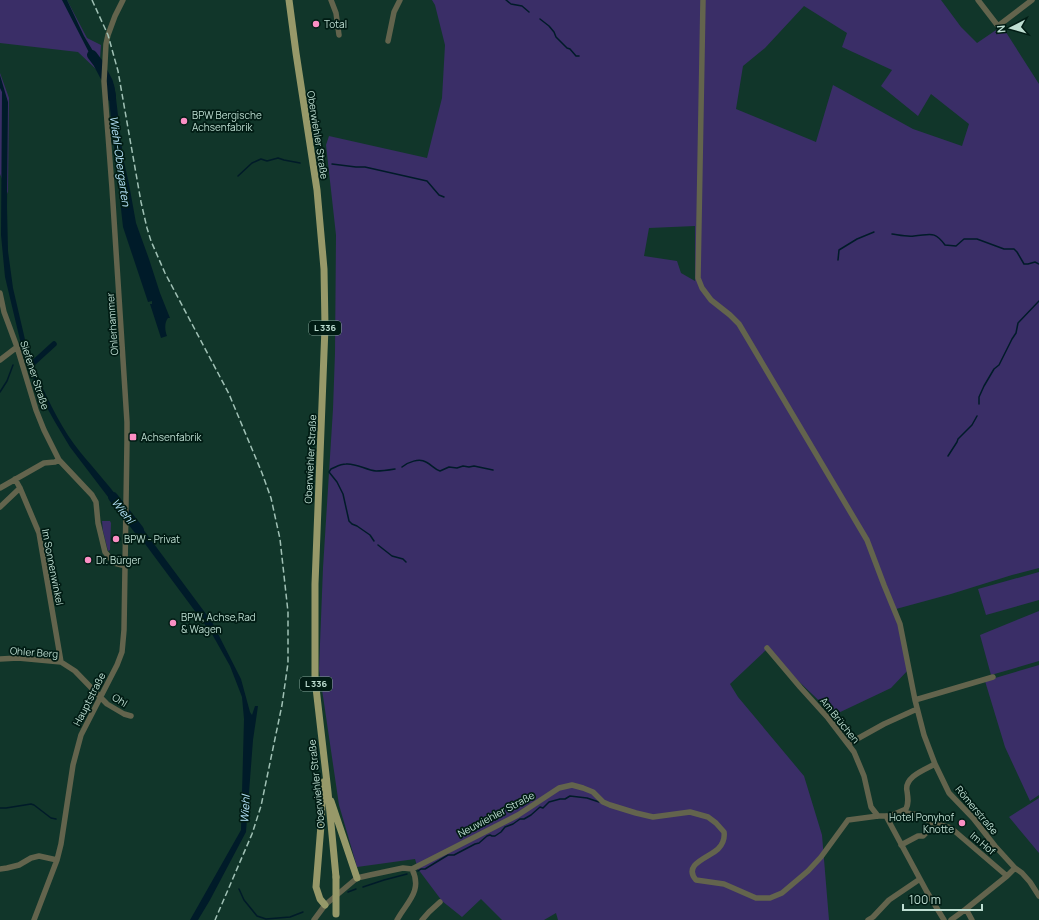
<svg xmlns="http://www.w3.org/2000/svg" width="1039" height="920" font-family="Manrope,sans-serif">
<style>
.green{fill:#3a2e67;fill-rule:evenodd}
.water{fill:#001b29}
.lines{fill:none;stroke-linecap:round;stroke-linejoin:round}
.stream{stroke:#001b29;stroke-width:1.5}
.canal{stroke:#001b29;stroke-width:5.5}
.river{stroke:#001b29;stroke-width:10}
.minor{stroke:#63644d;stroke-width:5.5}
.major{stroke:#979969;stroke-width:7}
.rail{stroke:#a0c1b5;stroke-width:1.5;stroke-dasharray:6 3;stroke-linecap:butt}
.major-bridge{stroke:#979969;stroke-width:7}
.poi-dot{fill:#fb8fc4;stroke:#011c14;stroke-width:1.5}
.labels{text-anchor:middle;stroke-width:3.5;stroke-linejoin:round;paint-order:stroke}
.shield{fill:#011c14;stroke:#85a499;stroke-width:1}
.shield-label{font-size:9px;font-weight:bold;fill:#beded2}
.poi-label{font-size:10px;fill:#beded2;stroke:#011c14;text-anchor:start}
.street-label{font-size:10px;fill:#beded2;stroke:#011c14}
.water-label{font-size:11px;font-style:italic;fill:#b6e4fb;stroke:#011c14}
</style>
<rect width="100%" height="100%" fill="#11362a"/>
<!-- green -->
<path class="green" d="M0,0H67L87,38L101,45L99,72L78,52L0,43Z
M432,0H941L961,27L977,43L1002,26L1039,84V568L1012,575L951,594L896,609L910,668L891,688L834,715L766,650L730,684L738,697L804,776L822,835L829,920H558L556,913L544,920H502L481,899L462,917L442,901L418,869L415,859L357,867L339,805L319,669L323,568L333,409L335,353L336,235L326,145L329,136L427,158L442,98L445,45L435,5ZM804,6L847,33L842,47L892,70L881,86L918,116L931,94L969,124L962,146L913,129L833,85L816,142L736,109L743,66L765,48ZM695,226V281L681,273L677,261L644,256L649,228Z
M0,73L9,98L8,194L0,174Z
M102,521H110L111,523L110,550L108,551L103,531Z
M1039,572V600L986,615L978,589Z
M1039,611V661L991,675L980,635Z
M1039,665V795L1030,801L1005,747L985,681Z
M1039,798V853L1009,817Z"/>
<!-- water -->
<path class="water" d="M62,0H67L84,36L99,61V72Z
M0,75L8,102L7,207L8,251L13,288L30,361H33V368C46,394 57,421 74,444C89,464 107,482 121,502V514L70,447L55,422L46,406L35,383L20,340L5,277L1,235L2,92L0,88Z
M108,76L114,85L115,90L123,157L129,184L136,223L149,259L160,293L170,318H168C164,323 165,331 167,336L161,338L150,304H152V301L148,302L123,227L112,127L108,89Z
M131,513L212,622L241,679L250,712L252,715L255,706H258L253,740L246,832L210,900L198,920H190L241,830L244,719L242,697L230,666L212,634L131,525Z"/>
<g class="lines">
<!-- stream -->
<path class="stream" d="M506,0L511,4L522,6L529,12
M540,19L549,26L554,32L556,37L567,48L570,49L576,56H579
M332,164L356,167H365L427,181L439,195L444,197
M238,176L252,163L261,159L267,161L278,158L284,160L300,163
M892,234C899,235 907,237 914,236C930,235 934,230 945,245L956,246L964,239H977L1004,249H1014L1017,252L1024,264H1028L1035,262L1039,264
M838,260L839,250L857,239L874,232
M0,392L7,381L13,365
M979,404V397L984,386L994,369L999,365L1012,339L1016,333L1018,323L1039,301
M948,456L957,442L958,439L972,425L977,416
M402,467C408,462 419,458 426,462C432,465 434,469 440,471L449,467L457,468L463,466L469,467L474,466L493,470
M374,541L370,535L357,526L352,524L349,521L343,494L337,482L329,472L331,469C336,467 340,464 346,464C356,463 366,470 376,471C383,471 389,470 395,469
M378,545L392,556L403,559L406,562
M0,808H6L31,804L34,805L51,818L56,819
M418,871L421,869H425L448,855H454L475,844L479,843L487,836L490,835L492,836H495L501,832L505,827L513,824L520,819H524L531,815L540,807L543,808L549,802L560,799H565L570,796L587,798L599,802
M363,887L384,880L407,874
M239,889L244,900L257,916L266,919L290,917L303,912
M348,892L356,889"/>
<!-- canal -->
<path class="canal" d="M31,365L54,344"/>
<!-- river -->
<path class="river" d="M92,55L98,63L108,82L111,96
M113,497L139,530"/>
<!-- minor -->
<path class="minor" d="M331,0L336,13L339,35
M703,0L698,278L702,288L711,300L730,315L739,324L867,540L884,585L900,624L915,700L924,735L935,764L949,793L973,818L995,846L1015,868L1022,873L1030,882L1039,896
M978,0L998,26L1032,0
M388,41L394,12L400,0
M0,293L4,312L17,347L36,410L44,430L59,460L92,495L96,502L98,523L105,552L114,563L122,565H125
M0,360L17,347
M15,479L20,488L39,533L61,662
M0,488L44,463L55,462L59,460
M0,507L20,488
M767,648L800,687L828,718L854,752L864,776L871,807L878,816
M0,659L18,658L61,662L75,671L107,704L124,714L131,716
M915,700L993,677
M848,744L884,724L917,709
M900,812L919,815L933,823L951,828L1007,876
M886,816L927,892L944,920
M901,845L918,836H923L929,830L933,823
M0,869L7,868L19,865L31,858L39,856L57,860
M34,920L57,860L61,844L73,765L81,735L117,665L122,652L124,630L127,441V422L112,188L104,81L106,44L108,35L115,16L123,0
M314,920L325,905L357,878L370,875L403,868L412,869L518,815L559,788L572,785L583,788L593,792L603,802L610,805L636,813L653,817L690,812L708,817L716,823L724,832C725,839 723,844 718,849C710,857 682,864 696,880L724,884L756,898H770L782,893L808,871L821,857L848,820L878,816H890L906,809C909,803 908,798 907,791C904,777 924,770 935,764
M397,920C407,902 423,891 412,869
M422,920L429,912L440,902
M868,920L873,917L889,900L920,879
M951,920L966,909
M972,920L966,909L1007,876L1015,868"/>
<!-- major -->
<path class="major" d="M289,0L296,53L317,190L324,269L325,327L315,584V679L328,792L336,877
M323,782L321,825L316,887L320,899L325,905
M331,801L357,878"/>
<!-- rail -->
<path class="rail" d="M92,0L108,35L118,71L141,202L147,228L151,241L165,273L219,375L229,394L262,473L271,498L280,539L288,612V663L282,705L261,806L252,834L215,920"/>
<!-- major-bridge -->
<path class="major-bridge" d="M336,877V914"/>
</g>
<!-- markers -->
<g class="poi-dot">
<circle cx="316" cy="24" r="4"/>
<circle cx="184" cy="121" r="4"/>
<rect x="129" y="433" width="8" height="8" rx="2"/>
<circle cx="116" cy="539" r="4"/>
<circle cx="88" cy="560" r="4"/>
<circle cx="173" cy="623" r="4"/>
<circle cx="962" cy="823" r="4"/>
</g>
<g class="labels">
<!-- shield labels -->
<g class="shield">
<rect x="309" y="321" width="32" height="14" rx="3"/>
<rect x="300" y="677" width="32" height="14" rx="3"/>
</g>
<g class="shield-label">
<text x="325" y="331">L 336</text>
<text x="316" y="687">L 336</text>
</g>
<!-- poi labels -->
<g class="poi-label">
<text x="324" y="28">Total</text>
<text x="192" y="119">BPW Bergische<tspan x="192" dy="12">Achsenfabrik</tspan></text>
<text x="141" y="441">Achsenfabrik</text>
<text x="124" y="543">BPW - Privat</text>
<text x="96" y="564">Dr. Bürger</text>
<text x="181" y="621">BPW, Achse,Rad<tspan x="181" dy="12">&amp; Wagen</tspan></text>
<text x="954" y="821" text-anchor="end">Hotel Ponyhof<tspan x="954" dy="12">Knotte</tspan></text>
</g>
<!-- street labels -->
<g class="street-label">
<text transform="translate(318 135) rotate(81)" y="4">Oberwiehler Straße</text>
<text transform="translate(112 324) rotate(-94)" y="4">Ohlerhammer</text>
<text transform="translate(35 375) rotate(72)" y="4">Siefener Straße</text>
<text transform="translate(310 459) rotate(-87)" y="4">Oberwiehler Straße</text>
<text transform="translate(53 567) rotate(79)" y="4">Im Sonnenwinkel</text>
<text transform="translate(34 652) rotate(4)" y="4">Ohler Berg</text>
<text transform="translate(89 699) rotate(-63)" y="4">Hauptstraße</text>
<text transform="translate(120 700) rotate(32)" y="4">Ohl</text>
<text transform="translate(840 720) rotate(51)" y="4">Am Brüchen</text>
<text transform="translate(316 784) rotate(-96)" y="4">Oberwiehler Straße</text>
<text transform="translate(977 810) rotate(50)" y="4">Römerstraße</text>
<text transform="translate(496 814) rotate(-28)" y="4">Neuwiehler Straße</text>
<text transform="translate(983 843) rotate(40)" y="4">Im Hof</text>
</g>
<!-- water labels -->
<g class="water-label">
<text transform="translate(120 161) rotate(82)" y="4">Wiehl-Obergarten</text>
<text transform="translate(123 511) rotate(51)" y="4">Wiehl</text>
<text transform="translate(245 809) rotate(-87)" y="4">Wiehl</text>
</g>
</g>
<!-- north arrow -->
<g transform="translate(1011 28) rotate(264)" stroke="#011c14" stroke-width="3" paint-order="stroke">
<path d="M0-3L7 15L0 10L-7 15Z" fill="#beded2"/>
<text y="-6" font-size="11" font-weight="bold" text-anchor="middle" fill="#beded2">N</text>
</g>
<!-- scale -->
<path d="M903 904v6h79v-6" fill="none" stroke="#beded2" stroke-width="2"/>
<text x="909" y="904" font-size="12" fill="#beded2" stroke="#011c14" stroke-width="3" paint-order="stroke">100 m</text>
</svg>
